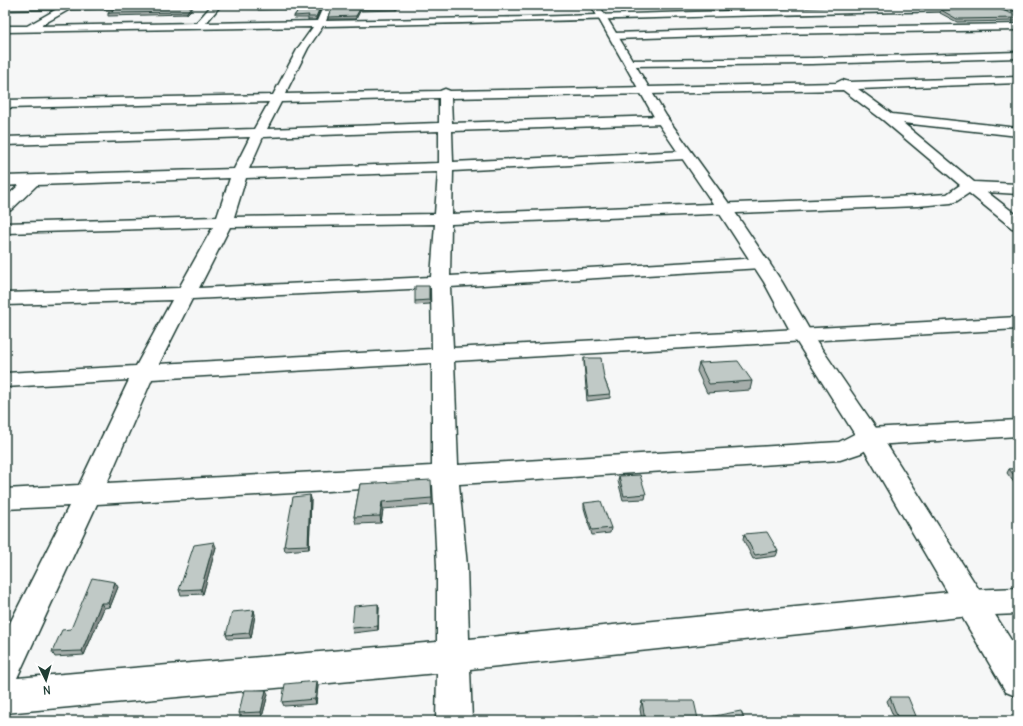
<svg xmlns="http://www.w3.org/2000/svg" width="1023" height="726" font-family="Delius,sans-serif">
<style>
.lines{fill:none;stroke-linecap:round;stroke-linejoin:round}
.street-casing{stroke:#1f3d34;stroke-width:3}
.secondary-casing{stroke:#1f3d34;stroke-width:3}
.street{fill:#fff;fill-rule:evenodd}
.secondary{fill:#fff;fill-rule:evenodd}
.wall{fill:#a5adaa;stroke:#1f3d34}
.shaded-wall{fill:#868d8b;stroke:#1f3d34}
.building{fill:#c0c9c6;stroke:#1f3d34}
</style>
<rect width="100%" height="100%" fill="#f6f7f7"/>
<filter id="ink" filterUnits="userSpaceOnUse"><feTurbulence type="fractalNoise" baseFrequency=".025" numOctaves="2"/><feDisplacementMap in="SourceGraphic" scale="8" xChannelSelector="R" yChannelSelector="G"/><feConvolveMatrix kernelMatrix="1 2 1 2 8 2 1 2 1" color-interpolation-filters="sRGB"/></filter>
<g filter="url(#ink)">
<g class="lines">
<defs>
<path id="street" d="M5,5H132L128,8L70,9L40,26L196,23L212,5H221L206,23L317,21L324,5H332L326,21L530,17L890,6L1018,5V10C786,13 555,22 323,26L308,48L285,94L440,91L445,89L450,91L836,83L842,80L849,82L1018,77V83L858,89L892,114L1018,128V136L903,123L974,182L1018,184V194L987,192L1018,216V229L1012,228L969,193L957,201L951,203L918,206L451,224L450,276L761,258L767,259L770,263L767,267L761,268L450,287L453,348L1018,317V329L454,361L458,465L839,442L860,431L869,428L1018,420V436L874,445L861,453L840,460L459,484L467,566L469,639L970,590L1018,588V614L970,616L470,669L472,721H436L437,673L5,713V633L69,506L5,509V489L79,485L129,380L5,387V373L136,366L172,300L5,305V293L179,288L213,227L5,233V223L217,217L230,178L37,185L11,210L5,212V198L19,185L5,186V176L234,169L250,137L5,145V137L254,129L269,102L5,108V100L273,95L298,48L313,27L5,32V26H27L57,9L5,10ZM843,90L883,120L960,185L947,194L918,196L452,214L453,171L686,159L691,158L693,155L691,152L686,151L453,162L452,131L662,124L667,123L668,120L667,117L662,116L452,123L451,98ZM439,98V123L267,129L281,102ZM439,131V163L249,169L263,137ZM438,172L435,214L234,217L246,178ZM435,224L431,277L199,288L230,227ZM431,288L432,349L159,364L192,299ZM432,363V466L107,483L152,379ZM433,485L437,566V642L17,678L97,504Z
M1018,24V30L772,34L614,39L609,36L614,33L772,28Z
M1018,52V58L812,64L630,66L625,63L630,60L812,58Z"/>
<path id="secondary" d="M591,5H599L668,119L730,205L782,282L813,336L878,431L1018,651V697L1006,692L859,441L793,336L764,282L716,208L656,120Z"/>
</defs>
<!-- street casing -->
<use href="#street" class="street-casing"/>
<!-- secondary casing -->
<use href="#secondary" class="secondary-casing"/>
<!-- street -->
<use href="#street" class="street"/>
<!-- secondary -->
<use href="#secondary" class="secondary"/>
</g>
<!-- wall -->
<path class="wall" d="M195,5L187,14L108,16V13Z
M260,5H322L316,20H308V18H294V16L299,9L258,10V8Z
M332,5H397V10L360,11L356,19H328V17Z
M941,10L1018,16V21L957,22L940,13Z
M429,286L430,304L415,305V301Z
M584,358L604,378L610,394V398L587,401L584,363Z
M699,363L752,381L750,390L707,393L697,371Z
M1009,469H1018V488L1007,473Z
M619,476L646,494L645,499L623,500L618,481Z
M360,484L432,487V505L383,509L381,523L356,524L354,517Z
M310,495L311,499L309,549L285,551L284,546Z
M584,503L611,528L610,533L592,535L584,508Z
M744,534L778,551L776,556L753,559L743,539Z
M216,547L203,594L181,595L179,590Z
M118,587L110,607L104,608L84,655L55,657L52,652Z
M378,604L379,608L378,630L353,633L352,628Z
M254,610L255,615L251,638L228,639L226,635Z
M318,686L316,704L284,706L282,702Z
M268,694L262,717H241L239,713Z
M890,697L916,716L913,720H895L887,701Z
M642,701L698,719L745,721H642L640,709Z"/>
<!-- shaded-wall -->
<path class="shaded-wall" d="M192,5H195L187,14V12Z
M321,5H322L316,20V17Z
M360,9V11L356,19V16Z
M310,495L311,499L309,549L308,545Z
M382,502L383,509L381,523L380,516Z
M214,542L216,547L203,594L201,589Z
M115,582L118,587L110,607L108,603Z
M101,603L104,608L84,655L82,651Z
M378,604L379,608L378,630Z
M254,610L255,615L251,638L249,633Z
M317,681L318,686L316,704L315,699Z
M266,690L268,694L262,717L261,712Z"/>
<!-- building -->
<path class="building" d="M130,5H192L187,12L108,13L119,7H128Z
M260,5H321L316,17H308L309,15L294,16L301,7L258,8Z
M332,5H397V7L360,9L356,16L328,17Z
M999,9L1018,16V18L957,19L941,10Z
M415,286H429V300L415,301Z
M584,358H601L604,378L610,394L588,396Z
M738,361L752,381L709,384L699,363Z
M1009,469H1018V480Z
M640,475L646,494L624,496L619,476Z
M431,480L432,498L382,502L380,516L354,517L360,484Z
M310,495L308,545L284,546L293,497Z
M601,501L611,528L592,530L584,503Z
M767,532L778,551L755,555L744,534Z
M214,542L201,589L179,590L194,545Z
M92,578L115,582L108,603H101L82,651L52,652L62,630L71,629Z
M378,604V626L352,628L354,606Z
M254,610L249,633L226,635L232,612Z
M317,681L315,699L282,702L285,684Z
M244,690H266L261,712L239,713Z
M890,697H908L916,716H897Z
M642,701H694L698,719L741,711L745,721H645Z
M595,715L597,721H571L570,718Z"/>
</g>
<!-- margin -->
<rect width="1023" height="726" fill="none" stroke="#fff" stroke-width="20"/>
<rect x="10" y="10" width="1003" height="706" fill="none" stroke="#1f3d34" stroke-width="1.5" filter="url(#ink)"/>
<!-- north arrow -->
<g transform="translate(46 680) rotate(175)" stroke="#ffffff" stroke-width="3" paint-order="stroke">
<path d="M0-3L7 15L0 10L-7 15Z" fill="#1f3d34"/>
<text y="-6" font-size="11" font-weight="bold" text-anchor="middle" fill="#1f3d34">N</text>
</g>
</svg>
